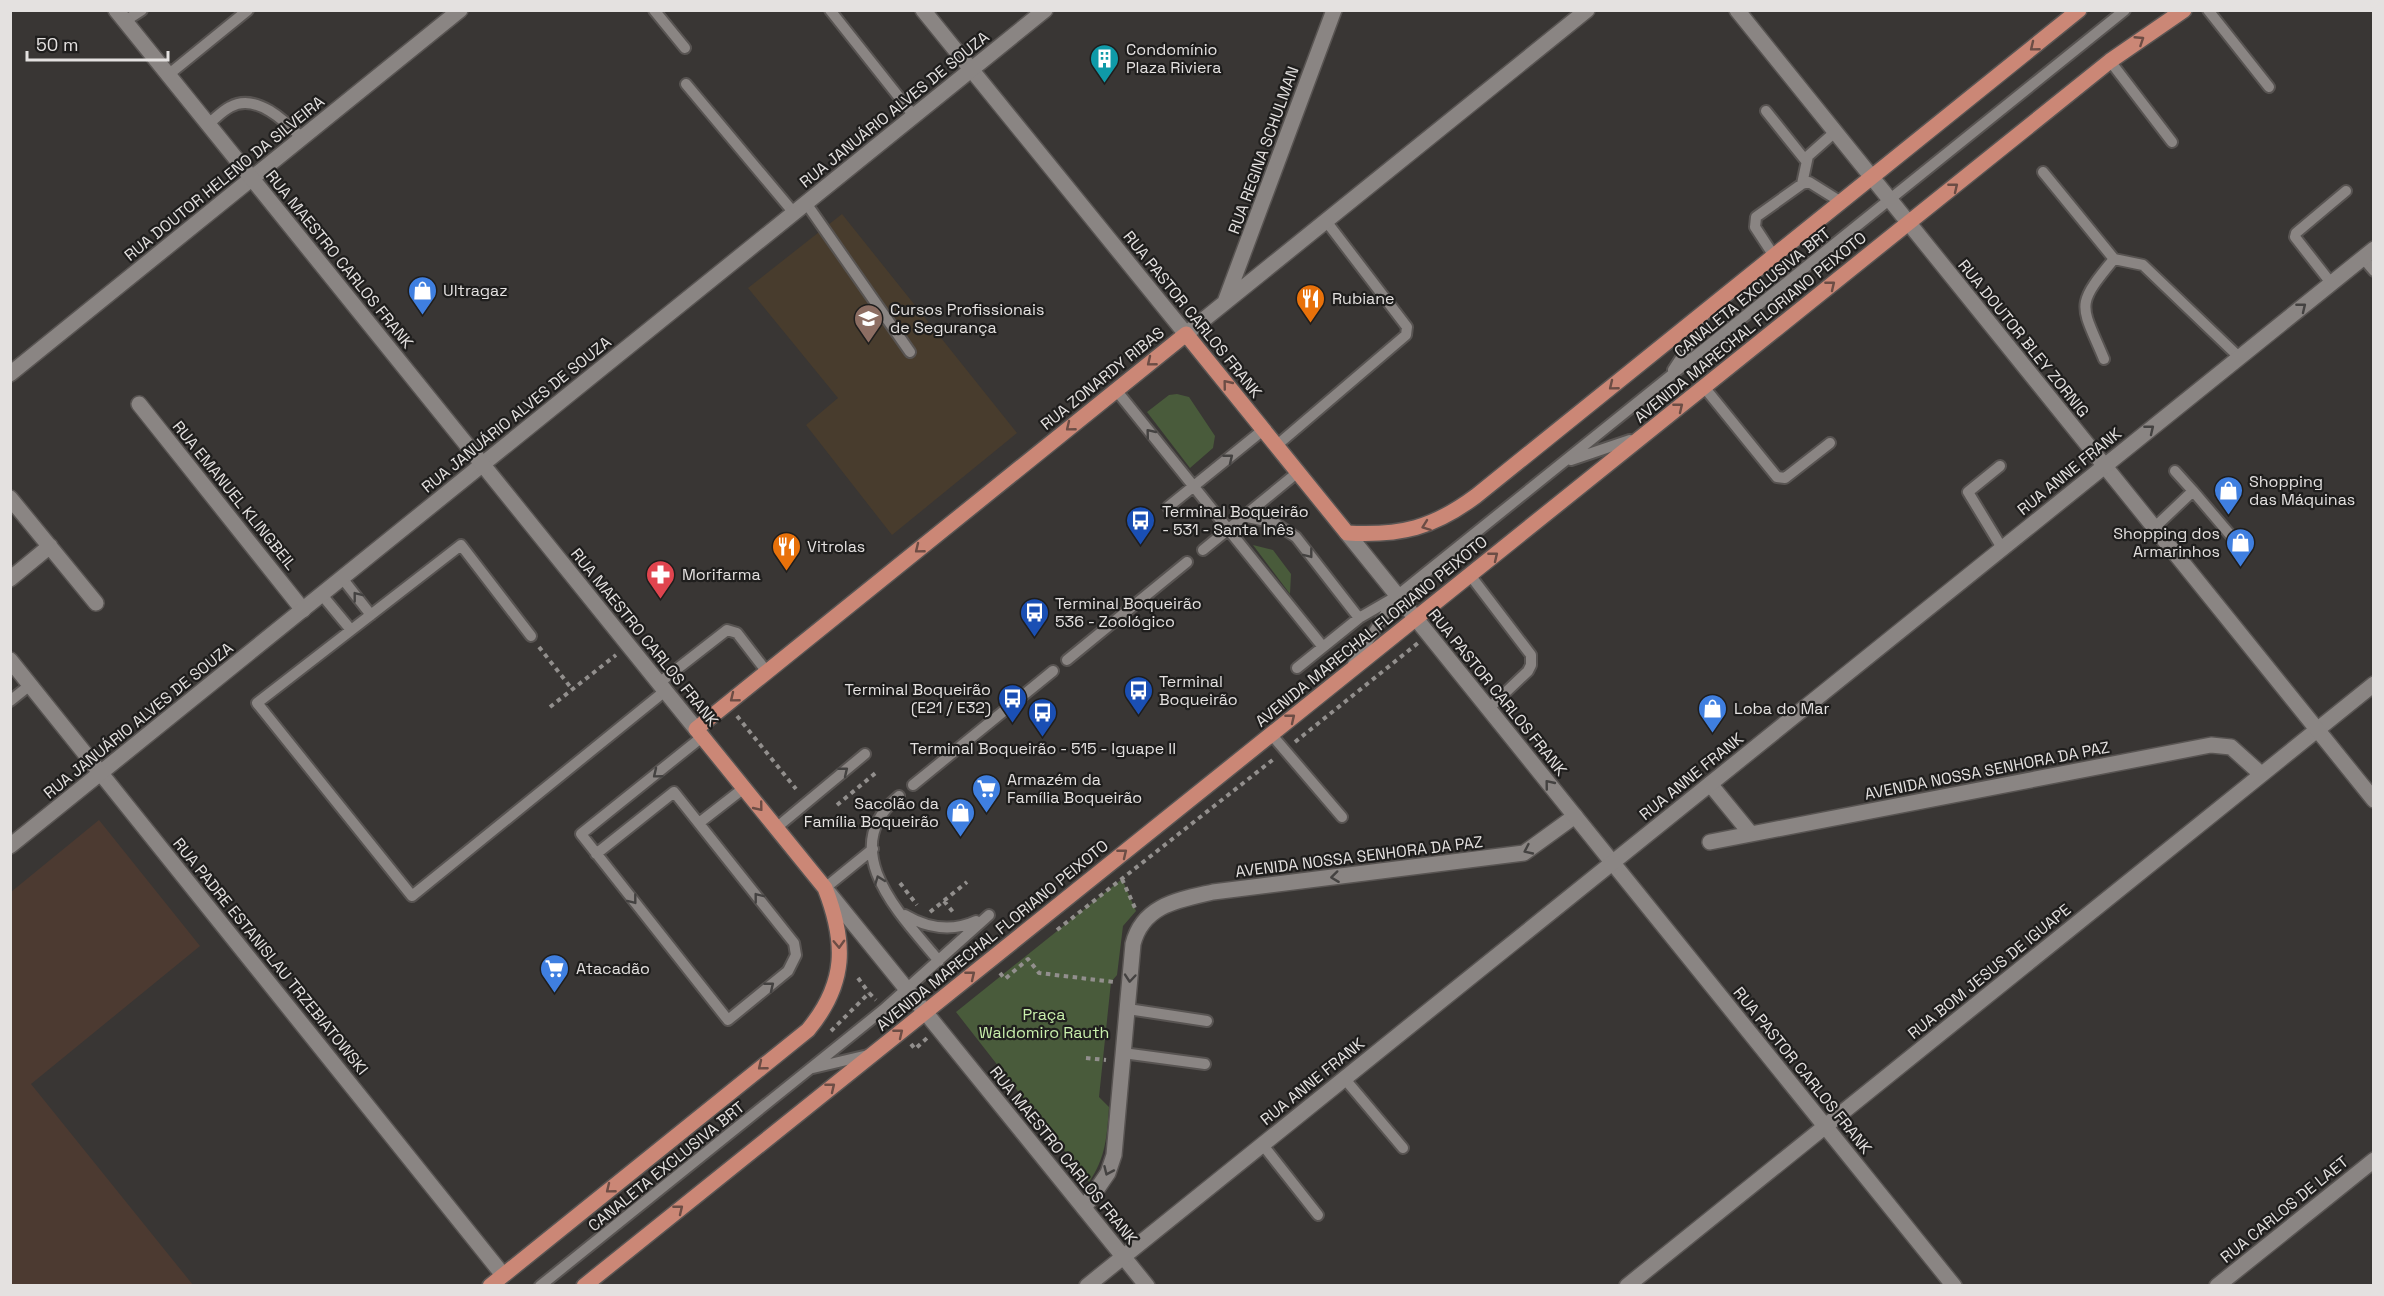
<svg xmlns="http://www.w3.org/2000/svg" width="2384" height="1296" font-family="'Space Grotesk',sans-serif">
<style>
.industrial{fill:#4c3a31}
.education{fill:#483c2d}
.green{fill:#495b3b}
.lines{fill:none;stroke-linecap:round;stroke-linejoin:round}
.service-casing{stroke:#585452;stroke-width:14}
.minor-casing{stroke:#585452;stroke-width:18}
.tertiary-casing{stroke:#585452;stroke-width:18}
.secondary-casing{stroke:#585452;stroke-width:18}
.primary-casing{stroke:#585452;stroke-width:18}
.path{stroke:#928f8d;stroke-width:4;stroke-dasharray:4.5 4.5;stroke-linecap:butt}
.service{stroke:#8a8583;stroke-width:10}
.minor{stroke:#8a8583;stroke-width:15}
.tertiary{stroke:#8a8583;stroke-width:15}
.secondary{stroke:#8a8583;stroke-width:15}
.primary{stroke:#cb8776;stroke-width:15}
.oneway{stroke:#6c4d45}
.oneway2{stroke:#444241}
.labels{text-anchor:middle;stroke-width:4.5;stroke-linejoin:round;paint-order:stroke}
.poi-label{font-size:16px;fill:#e4e1e0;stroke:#1f1e1d;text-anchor:start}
.street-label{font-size:16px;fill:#e4e1e0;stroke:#1f1e1d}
.park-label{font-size:16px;fill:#c9f0ac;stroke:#1f1e1d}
</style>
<rect width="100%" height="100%" fill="#393634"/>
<!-- industrial -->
<path class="industrial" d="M99,820L200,946L31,1084L193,1285H11V892Z"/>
<!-- education -->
<path class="education" d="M842,214L1017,433L892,535L806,425L838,398L748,288Z"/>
<!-- green -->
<path class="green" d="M1177,394L1189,397L1215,436L1213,448L1190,468L1147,412L1169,395Z
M1253,545L1273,550L1291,574L1290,594Z
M1122,879L1136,911L1123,926L1117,975L1111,982L1099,1097L1109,1107C1107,1135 1106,1158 1089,1182L956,1012Z"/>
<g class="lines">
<defs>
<path id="service" d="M654,10L685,48
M830,10L914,116
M2208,10L2269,87
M125,21L142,10
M2110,61L2172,142
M168,75L248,10
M686,84L794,213
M1766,111L1806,161
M208,124C215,119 222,111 230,107C256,92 286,122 302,138
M2043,172L2114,259L2143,265L2239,357
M1802,184L1808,156L1835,132
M806,203L910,352
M1774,256L1755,227L1756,217L1802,184L1809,182L1841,202
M2363,258L2374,271
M2331,283L2295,237L2296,233L2346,191
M2104,359C2081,304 2074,307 2114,259
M1673,370L1694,338L1705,313
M1704,387L1777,477L1785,478L1830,443
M1116,390L1323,647
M1276,446L1406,335L1407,327L1326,221
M1571,460L1630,440
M2000,466L1968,492L2002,548
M2175,471L2193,491
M1168,507L1263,430
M1243,516L1275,523L1296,537L1359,618
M2154,528L2193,491L2244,551
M1203,550L1298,472
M1470,575L1531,655V665L1528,671L1488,709
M342,578L371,615
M322,595L351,630
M531,636L461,545L257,703L412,896L665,691
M1067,660L1187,562
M1353,664L1395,599
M1297,668L1359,618L1397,596L2125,10
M659,683L727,630L737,633L767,672
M10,701L30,685
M1271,734L1342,817
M913,785L1053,671
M899,796C833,850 903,917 939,961
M699,823L744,788
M776,828L865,754
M596,854L674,792L794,943L796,955L788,971L728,1020C679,958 630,896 581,834L702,737
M825,888L873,849
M905,915C927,928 952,932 976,921
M1128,1009L1207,1021
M1123,1053L1205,1064
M813,1068L868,1055
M1344,1078L1403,1148
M1262,1144L1318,1215
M540,1286L883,1010L989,915"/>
<path id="minor" d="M923,10L1186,334L1587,10
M1225,302L1334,10
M10,374L460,10
M139,404L303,610
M10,498L96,603
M10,579L50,546
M10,660L503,1275
M1710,784L1751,834
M1710,842L2211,745L2231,747L2261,774
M1612,862L1954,1286
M1084,1208L1108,1173L1114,1155L1133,944C1143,905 1178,900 1213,892L1524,853L1575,816
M1627,1286L2374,684
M2217,1286L2374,1160"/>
<path id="tertiary" d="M1737,10L2374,800
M1347,533L1612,862
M10,846L1045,10
M828,892L1147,1286"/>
<path id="secondary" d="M116,10L696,729
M1087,1286L2374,249"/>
<path id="primary" d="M490,1286L808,1030C847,983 846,942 825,888L696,729L1186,334L1347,533C1401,536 1433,528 1476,496L2079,10
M584,1286L2110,61L2184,10"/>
</defs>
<!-- service casing -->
<use href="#service" class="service-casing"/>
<!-- minor casing -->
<use href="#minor" class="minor-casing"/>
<!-- tertiary casing -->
<use href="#tertiary" class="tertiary-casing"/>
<!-- secondary casing -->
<use href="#secondary" class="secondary-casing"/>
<!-- primary casing -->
<use href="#primary" class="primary-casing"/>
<!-- path -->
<path class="path" d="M539,647L572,689
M550,707L616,655
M737,716L796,789
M1295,742L1418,643
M837,805L878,771
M1122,879L1135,908
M900,883L917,905
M944,901L953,912
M930,912L967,882
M1057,930L1275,758
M1000,973L1005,979L1028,959L1039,973L1114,982
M858,978L869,993
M831,1031L869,993L876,1000
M911,1044L915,1049L927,1038
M1086,1058L1106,1060"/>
<!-- service -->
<use href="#service" class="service"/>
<!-- minor -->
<use href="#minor" class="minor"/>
<!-- tertiary -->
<use href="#tertiary" class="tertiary"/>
<!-- secondary -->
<use href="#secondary" class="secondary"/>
<!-- primary -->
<use href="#primary" class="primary"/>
</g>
<!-- one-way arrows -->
<defs><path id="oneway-chevron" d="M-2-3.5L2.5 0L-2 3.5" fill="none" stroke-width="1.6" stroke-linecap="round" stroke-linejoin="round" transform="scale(1.5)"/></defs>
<g class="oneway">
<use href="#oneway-chevron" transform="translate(2140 40) rotate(-33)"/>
<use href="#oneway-chevron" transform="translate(2034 47) rotate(141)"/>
<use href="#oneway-chevron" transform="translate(1954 187) rotate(-39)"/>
<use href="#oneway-chevron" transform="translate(1831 285) rotate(-39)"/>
<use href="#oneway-chevron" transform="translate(1151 362) rotate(141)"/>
<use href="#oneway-chevron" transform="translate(1227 384) rotate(-129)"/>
<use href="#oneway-chevron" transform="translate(1613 386) rotate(141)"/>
<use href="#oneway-chevron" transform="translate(1679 407) rotate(-39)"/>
<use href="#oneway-chevron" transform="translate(1070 427) rotate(141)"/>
<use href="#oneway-chevron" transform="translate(1426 526) rotate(160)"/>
<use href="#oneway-chevron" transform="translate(919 549) rotate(141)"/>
<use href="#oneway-chevron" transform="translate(1494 556) rotate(-39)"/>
<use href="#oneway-chevron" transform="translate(734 698) rotate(141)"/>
<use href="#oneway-chevron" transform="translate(1291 718) rotate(-39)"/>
<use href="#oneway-chevron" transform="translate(759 807) rotate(51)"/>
<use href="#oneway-chevron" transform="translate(1123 853) rotate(-39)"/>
<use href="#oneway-chevron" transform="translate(839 944) rotate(88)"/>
<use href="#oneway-chevron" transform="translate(971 975) rotate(-39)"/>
<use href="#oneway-chevron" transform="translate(899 1033) rotate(-39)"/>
<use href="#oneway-chevron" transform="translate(762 1066) rotate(141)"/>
<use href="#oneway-chevron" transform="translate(831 1087) rotate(-39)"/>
<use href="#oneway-chevron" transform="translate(610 1189) rotate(141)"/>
<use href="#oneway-chevron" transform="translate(679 1209) rotate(-39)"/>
</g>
<g class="oneway2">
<use href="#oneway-chevron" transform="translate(2302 307) rotate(-39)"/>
<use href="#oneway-chevron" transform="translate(2150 429) rotate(-39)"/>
<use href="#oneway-chevron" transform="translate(1150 433) rotate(-129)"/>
<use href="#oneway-chevron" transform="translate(1229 458) rotate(-39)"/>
<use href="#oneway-chevron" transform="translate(1309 554) rotate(52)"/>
<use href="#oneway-chevron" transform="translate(357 596) rotate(-128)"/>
<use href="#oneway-chevron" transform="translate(844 771) rotate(-39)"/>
<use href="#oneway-chevron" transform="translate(657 774) rotate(141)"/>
<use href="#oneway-chevron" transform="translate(1549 784) rotate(-129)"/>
<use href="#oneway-chevron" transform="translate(1528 850) rotate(155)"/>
<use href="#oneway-chevron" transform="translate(1335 877) rotate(173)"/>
<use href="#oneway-chevron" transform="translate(879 880) rotate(-111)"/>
<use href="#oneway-chevron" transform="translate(758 897) rotate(-128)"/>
<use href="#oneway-chevron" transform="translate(633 900) rotate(52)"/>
<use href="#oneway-chevron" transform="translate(1130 978) rotate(95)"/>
<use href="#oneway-chevron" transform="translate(770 986) rotate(-39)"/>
<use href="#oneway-chevron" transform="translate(1108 1171) rotate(114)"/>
</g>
<!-- icons -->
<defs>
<symbol id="building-pin" viewBox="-11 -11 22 30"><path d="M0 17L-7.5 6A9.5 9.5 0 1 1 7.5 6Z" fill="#0f9aa8" stroke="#1f1e1d"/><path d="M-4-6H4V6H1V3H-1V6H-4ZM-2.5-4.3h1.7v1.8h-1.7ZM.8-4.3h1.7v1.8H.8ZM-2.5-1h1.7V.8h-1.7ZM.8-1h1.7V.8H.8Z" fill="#fff"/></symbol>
<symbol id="shop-pin" viewBox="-11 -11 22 30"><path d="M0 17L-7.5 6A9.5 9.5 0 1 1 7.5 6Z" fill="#3f7fe0" stroke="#1f1e1d"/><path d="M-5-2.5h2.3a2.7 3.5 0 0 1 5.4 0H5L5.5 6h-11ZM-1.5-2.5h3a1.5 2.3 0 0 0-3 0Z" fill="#fff"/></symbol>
<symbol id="restaurant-pin" viewBox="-11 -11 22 30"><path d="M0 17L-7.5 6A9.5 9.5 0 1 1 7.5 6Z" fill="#e8710a" stroke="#1f1e1d"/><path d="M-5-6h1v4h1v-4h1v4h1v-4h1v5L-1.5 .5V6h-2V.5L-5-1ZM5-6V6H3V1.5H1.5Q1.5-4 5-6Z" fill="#fff"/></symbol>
<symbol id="university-pin" viewBox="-11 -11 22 30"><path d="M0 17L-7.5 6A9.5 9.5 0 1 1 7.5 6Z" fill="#8d6e63" stroke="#1f1e1d"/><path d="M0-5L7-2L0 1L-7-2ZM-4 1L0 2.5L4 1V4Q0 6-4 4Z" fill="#fff"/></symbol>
<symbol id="bus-pin" viewBox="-11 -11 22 30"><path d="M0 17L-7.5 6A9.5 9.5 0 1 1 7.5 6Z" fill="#1a4fb4" stroke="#1f1e1d"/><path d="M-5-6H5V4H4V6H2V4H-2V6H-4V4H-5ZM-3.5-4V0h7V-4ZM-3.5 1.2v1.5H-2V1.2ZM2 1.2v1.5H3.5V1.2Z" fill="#fff"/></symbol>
<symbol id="pharmacy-pin" viewBox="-11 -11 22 30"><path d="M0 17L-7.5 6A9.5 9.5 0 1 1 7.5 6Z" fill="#e0444e" stroke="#1f1e1d"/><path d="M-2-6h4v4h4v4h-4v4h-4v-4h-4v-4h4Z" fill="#fff"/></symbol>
<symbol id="supermarket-pin" viewBox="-11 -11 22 30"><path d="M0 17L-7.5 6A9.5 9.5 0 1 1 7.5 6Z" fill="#3f7fe0" stroke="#1f1e1d"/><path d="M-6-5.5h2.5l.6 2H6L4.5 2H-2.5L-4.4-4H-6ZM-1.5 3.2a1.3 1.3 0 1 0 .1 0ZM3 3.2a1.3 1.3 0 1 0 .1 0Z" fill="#fff"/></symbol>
</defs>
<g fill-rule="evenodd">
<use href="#building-pin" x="1088" y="42" width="33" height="45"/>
<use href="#shop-pin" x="406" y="274" width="33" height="45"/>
<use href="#restaurant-pin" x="1294" y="282" width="33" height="45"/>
<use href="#university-pin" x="852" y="302" width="33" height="45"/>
<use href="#shop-pin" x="2212" y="474" width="33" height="45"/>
<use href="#bus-pin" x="1124" y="504" width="33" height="45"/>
<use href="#shop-pin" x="2224" y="526" width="33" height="45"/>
<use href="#restaurant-pin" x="770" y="530" width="33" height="45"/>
<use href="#pharmacy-pin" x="644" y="558" width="33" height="45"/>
<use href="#bus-pin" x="1018" y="596" width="33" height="45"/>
<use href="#bus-pin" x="1122" y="674" width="33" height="45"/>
<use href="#bus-pin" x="996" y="682" width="33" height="45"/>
<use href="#shop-pin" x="1696" y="692" width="33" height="45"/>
<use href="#bus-pin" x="1026" y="696" width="33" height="45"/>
<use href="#supermarket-pin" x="970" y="772" width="33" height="45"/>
<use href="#shop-pin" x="944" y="796" width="33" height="45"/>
<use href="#supermarket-pin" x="538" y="952" width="33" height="45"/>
</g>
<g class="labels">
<!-- poi labels -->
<g class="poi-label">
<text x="1126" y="55">Condomínio<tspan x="1126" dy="18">Plaza Riviera</tspan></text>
<text x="443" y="296">Ultragaz</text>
<text x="1332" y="304">Rubiane</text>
<text x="890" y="315">Cursos Profissionais<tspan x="890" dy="18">de Segurança</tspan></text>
<text x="2249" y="487">Shopping<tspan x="2249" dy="18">das Máquinas</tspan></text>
<text x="1162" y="517">Terminal Boqueirão<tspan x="1162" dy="18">- 531 - Santa Inês</tspan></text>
<text x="2220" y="539" text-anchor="end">Shopping dos<tspan x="2220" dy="18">Armarinhos</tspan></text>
<text x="807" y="552">Vitrolas</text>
<text x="682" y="580">Morifarma</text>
<text x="1055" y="609">Terminal Boqueirão<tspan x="1055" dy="18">536 - Zoológico</tspan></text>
<text x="1159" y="687">Terminal<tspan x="1159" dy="18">Boqueirão</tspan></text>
<text x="991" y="695" text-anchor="end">Terminal Boqueirão<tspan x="991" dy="18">(E21 / E32)</tspan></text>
<text x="1734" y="714">Loba do Mar</text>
<text x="1043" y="754" text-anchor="middle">Terminal Boqueirão - 515 - Iguape II</text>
<text x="1007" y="785">Armazém da<tspan x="1007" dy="18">Família Boqueirão</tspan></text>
<text x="939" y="809" text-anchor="end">Sacolão da<tspan x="939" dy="18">Família Boqueirão</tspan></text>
<text x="576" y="974">Atacadão</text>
</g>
<!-- street labels -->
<g class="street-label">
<text transform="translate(894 109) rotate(-39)" y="6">RUA JANUÁRIO ALVES DE SOUZA</text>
<text transform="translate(1263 150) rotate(-70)" y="6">RUA REGINA SCHULMAN</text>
<text transform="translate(224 178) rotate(-39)" y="6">RUA DOUTOR HELENO DA SILVEIRA</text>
<text transform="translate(340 259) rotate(51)" y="6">RUA MAESTRO CARLOS FRANK</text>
<text transform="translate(1752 292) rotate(-39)" y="6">CANALETA EXCLUSIVA BRT</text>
<text transform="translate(1193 314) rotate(51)" y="6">RUA PASTOR CARLOS FRANK</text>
<text transform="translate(1750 327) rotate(-39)" y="6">AVENIDA MARECHAL FLORIANO PEIXOTO</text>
<text transform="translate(2024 338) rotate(51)" y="6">RUA DOUTOR BLEY ZORNIG</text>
<text transform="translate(1102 378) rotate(-39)" y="6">RUA ZONARDY RIBAS</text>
<text transform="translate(516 414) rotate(-39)" y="6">RUA JANUÁRIO ALVES DE SOUZA</text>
<text transform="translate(2069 471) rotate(-39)" y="6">RUA ANNE FRANK</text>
<text transform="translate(235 495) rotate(51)" y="6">RUA EMANUEL KLINGBEIL</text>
<text transform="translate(1371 631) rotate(-39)" y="6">AVENIDA MARECHAL FLORIANO PEIXOTO</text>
<text transform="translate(645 637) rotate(51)" y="6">RUA MAESTRO CARLOS FRANK</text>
<text transform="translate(1498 692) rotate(51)" y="6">RUA PASTOR CARLOS FRANK</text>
<text transform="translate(138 720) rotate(-39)" y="6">RUA JANUÁRIO ALVES DE SOUZA</text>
<text transform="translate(1987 770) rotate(-11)" y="6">AVENIDA NOSSA SENHORA DA PAZ</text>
<text transform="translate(1691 776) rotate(-39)" y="6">RUA ANNE FRANK</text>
<text transform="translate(1359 856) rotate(-7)" y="6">AVENIDA NOSSA SENHORA DA PAZ</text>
<text transform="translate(992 935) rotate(-39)" y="6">AVENIDA MARECHAL FLORIANO PEIXOTO</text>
<text transform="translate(271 956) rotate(51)" y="6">RUA PADRE ESTANISLAU TRZEBIATOWSKI</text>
<text transform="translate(1989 971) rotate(-39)" y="6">RUA BOM JESUS DE IGUAPE</text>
<text transform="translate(1803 1070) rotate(51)" y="6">RUA PASTOR CARLOS FRANK</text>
<text transform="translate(1312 1081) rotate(-39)" y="6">RUA ANNE FRANK</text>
<text transform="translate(1064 1155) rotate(51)" y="6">RUA MAESTRO CARLOS FRANK</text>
<text transform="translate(666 1166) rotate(-39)" y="6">CANALETA EXCLUSIVA BRT</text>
<text transform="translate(2284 1209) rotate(-39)" y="6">RUA CARLOS DE LAET</text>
</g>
<!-- park labels -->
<g class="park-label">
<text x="1044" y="1020">Praça<tspan x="1044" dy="18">Waldomiro Rauth</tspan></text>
</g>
</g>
<!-- border -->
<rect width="2384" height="1296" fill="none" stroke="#e4e1e0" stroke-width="24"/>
<!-- scale -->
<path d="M27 51v9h141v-9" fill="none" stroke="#e4e1e0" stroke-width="3"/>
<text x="36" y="51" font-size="18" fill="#e4e1e0" stroke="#1f1e1d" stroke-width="4.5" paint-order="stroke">50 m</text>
</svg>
